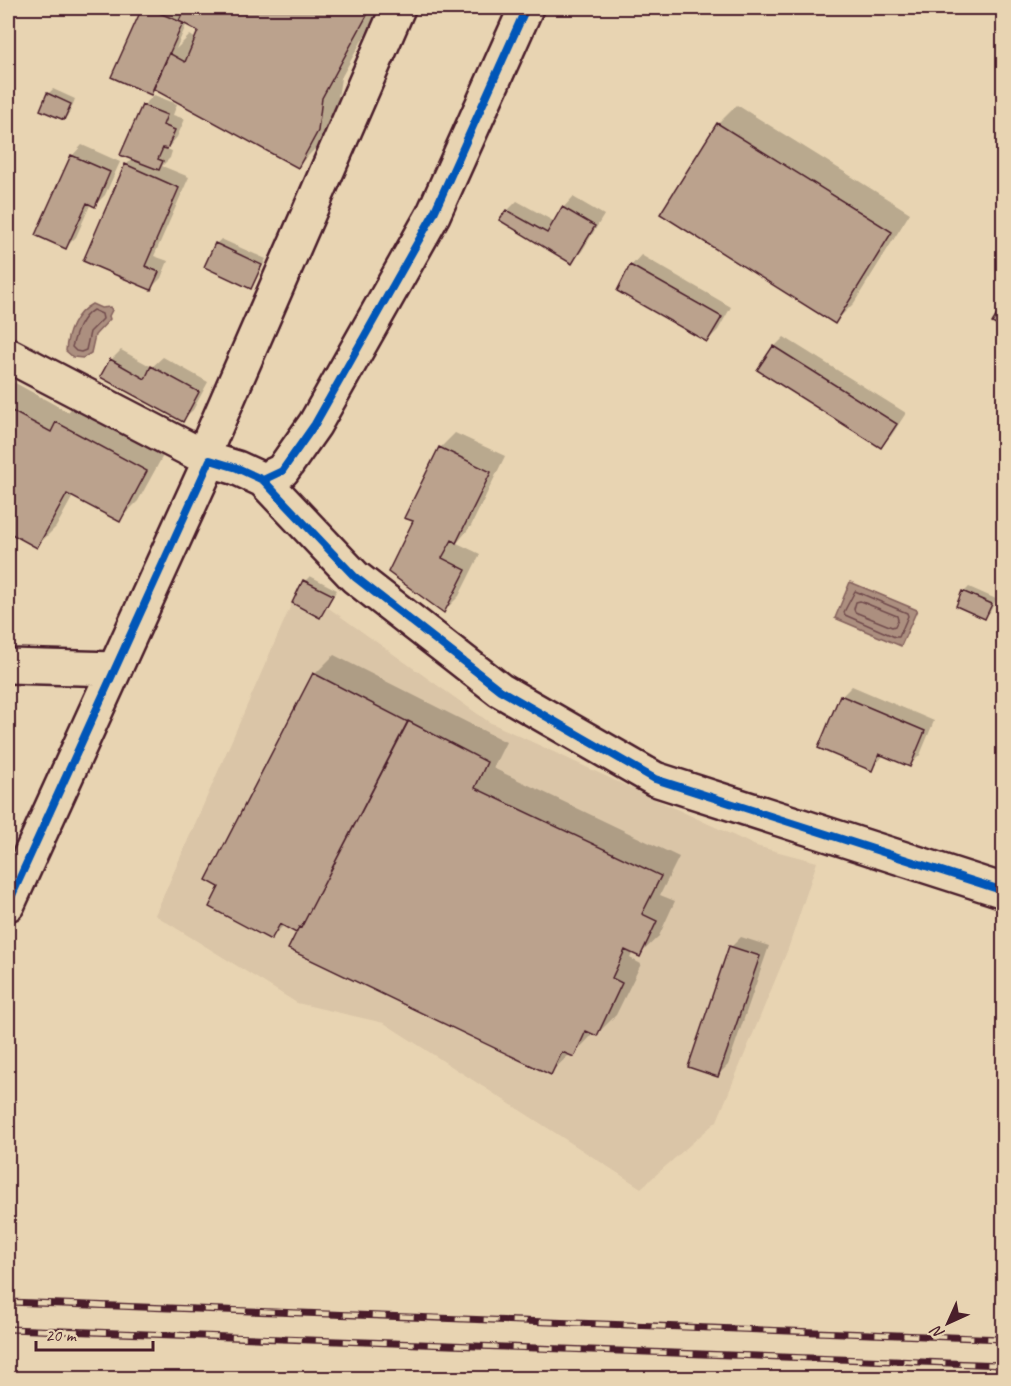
<svg xmlns="http://www.w3.org/2000/svg" width="1011" height="1386" font-family="Caveat,sans-serif">
<style>
.built{fill:#dac5a7}
.water{fill:#ac8f7f;stroke:#85625d;stroke-width:1.5}
.shadow{fill:#0003;fill-rule:evenodd}
.lines{fill:none;stroke-linecap:round;stroke-linejoin:round}
.shore{stroke:#714c4d;stroke-width:1.5}
.building{fill:#bba28d;stroke:#4a1f2b;stroke-width:1.5}
.minor-casing{stroke:#4a1f2b;stroke-width:38}
.minor{stroke:#e8d4b2;stroke-width:33}
.rail-casing{stroke:#4a1f2b;stroke-width:7}
.rail{stroke:#e8d4b2;stroke-width:4.5;stroke-dasharray:14;stroke-linecap:butt}
.cycleway-casing{stroke:#e8d4b2;stroke-width:11}
.cycleway{stroke:#0057b8;stroke-width:8}
</style>
<rect width="100%" height="100%" fill="#e8d4b2"/>
<filter id="ink" filterUnits="userSpaceOnUse"><feTurbulence type="fractalNoise" baseFrequency=".0167" numOctaves="2"/><feDisplacementMap in="SourceGraphic" scale="12" xChannelSelector="R" yChannelSelector="G"/><feConvolveMatrix kernelMatrix="1 2 1 2 8 2 1 2 1" color-interpolation-filters="sRGB"/></filter>
<g filter="url(#ink)">
<!-- built -->
<path class="built" d="M299,587L489,722L756,846L817,862L788,949L717,1121L641,1188L384,1023L297,1003L155,915Z"/>
<!-- water -->
<path class="water" d="M92,304L101,308L110,307L112,310L109,316L110,319L95,335L91,353L83,358L73,357L66,351C67,333 75,313 92,304Z
M850,582L917,610L901,646L835,618Z"/>
<!-- shadow -->
<path class="shadow" d="M144,8H181L186,9L187,8H380L341,78L336,111L317,147L298,166L155,88L151,93L113,76ZM187,23L200,30L196,39L190,35L176,49Z
M53,89L75,99L69,114L64,119L48,94Z
M154,95L177,104L173,115L185,119L177,137L167,149L172,151L170,158L162,166L189,177L154,256L168,261L161,278L151,288L85,260L126,165L133,158L143,106Z
M737,105L910,213L854,303L835,322L718,124Z
M82,145L120,162L105,195L95,205L91,203L76,237L66,247L72,156Z
M573,197L604,215L582,251L572,262L507,211L517,201L555,222L563,208Z
M221,239L266,259L255,282L251,287L216,244Z
M641,255L731,307L718,330L707,341L631,266Z
M784,337L906,413L891,436L881,446L774,347Z
M121,350L152,367L163,357L208,382L193,410L182,420L111,360Z
M8,379L68,412L76,404L165,452L138,501L119,520L73,496L56,527L37,546L8,530Z
M455,433L505,456L471,526L457,543L480,554L459,596L444,611L415,521L440,448Z
M310,576L337,590L320,616L294,602L305,581Z
M969,587L996,599L990,612L985,617L964,592Z
M334,655L506,742L493,768L679,857L660,895L675,901L659,936L639,955L633,952L630,958L641,964L616,1015L597,1034L594,1033L573,1055L570,1054L550,1073L284,925L271,938L315,674Z
M852,686L934,721L920,755L909,766L884,755L872,769L842,696Z
M741,937L769,946L728,1065L718,1075L731,947Z"/>
<g class="lines">
<!-- shore -->
<path class="shore" d="M93,310L102,314L103,319L90,332L86,350L81,352L76,351L72,347C76,333 80,318 93,310Z
M855,591L907,613L908,616L899,637H895L845,615L844,612Z
M860,601L897,616L898,620L895,626L892,627L855,612L854,609L856,602Z"/>
</g>
<!-- building -->
<path class="building" d="M142,8H148L183,23L151,95L111,77Z
M185,8H371L322,98L318,131L298,168L153,89L169,53L185,62L198,31L179,21Z
M47,93L71,104L64,120L40,110Z
M142,105L167,115L163,125L175,130L167,149L163,148L158,159L163,161L159,170L120,155Z
M717,123L892,232L835,324L660,214Z
M71,155L110,172L95,207L87,203L66,249L35,235Z
M125,164L179,188L145,266L159,272L151,290L83,261Z
M562,207L595,226L572,264L499,220L506,210L547,233Z
M215,243L262,265L251,289L204,267Z
M630,265L722,317L707,342L617,291Z
M1004,303V329L992,323Z
M773,346L897,424L881,448L757,370Z
M110,359L145,379L151,366L199,392L183,422L100,377Z
M8,409L51,432L56,422L147,471L120,522L67,494L37,548L8,532Z
M439,447L491,472L456,543L452,540L442,558L466,570L444,613L388,572L413,521L404,518Z
M303,580L333,595L320,618L292,603Z
M962,591L992,604L985,619L956,606Z
M313,673L408,722L301,928L299,927L296,933L280,924L271,940L209,907L219,887L206,880Z
M840,695L925,731L910,767L879,754L872,771L818,748Z
M408,721L487,762L475,788L661,876L642,914L657,921L640,957L625,950L612,978L622,983L597,1036L586,1031L574,1057L562,1052L551,1075L288,949L299,927L301,928Z
M729,946L760,956L718,1077L688,1067Z"/>
<g class="lines">
<defs>
<path id="minor" d="M8,355L210,460L237,468L263,480L355,577L500,690L655,779L1004,891
M203,456L398,8
M263,480L282,471L315,424L433,215L526,8
M8,666L115,669
M8,904L210,460"/>
</defs>
<!-- minor casing -->
<use href="#minor" class="minor-casing"/>
<!-- minor -->
<use href="#minor" class="minor"/>
<defs>
<path id="rail" d="M8,1302L1004,1339
M8,1329L1004,1365"/>
</defs>
<!-- rail casing -->
<use href="#rail" class="rail-casing"/>
<!-- rail -->
<use href="#rail" class="rail"/>
<defs>
<path id="cycleway" d="M263,480L282,471L315,424L433,215L526,8
M8,904L210,460L237,468L263,480L355,577L500,690L655,779L1004,891"/>
</defs>
<!-- cycleway casing -->
<use href="#cycleway" class="cycleway-casing"/>
<!-- cycleway -->
<use href="#cycleway" class="cycleway"/>
</g>
</g>
<!-- margin -->
<rect width="1011" height="1386" fill="none" stroke="#e8d4b2" stroke-width="30"/>
<rect x="15" y="15" width="981" height="1356" fill="none" stroke="#4a1f2b" stroke-width="2" filter="url(#ink)"/>
<!-- north arrow -->
<g transform="translate(948 1323) rotate(225)" stroke="#e8d4b2" stroke-width="4.5" paint-order="stroke">
<path d="M0-4.5L10 22L0 15L-10 22Z" fill="#4a1f2b"/>
<text y="-9" font-size="16" font-weight="bold" text-anchor="middle" fill="#4a1f2b">N</text>
</g>
<!-- scale -->
<path d="M36 1341v9h117v-9" fill="none" stroke="#4a1f2b" stroke-width="3"/>
<text x="45" y="1341" font-size="18" fill="#4a1f2b" stroke="#e8d4b2" stroke-width="4.5" paint-order="stroke">20 m</text>
</svg>
